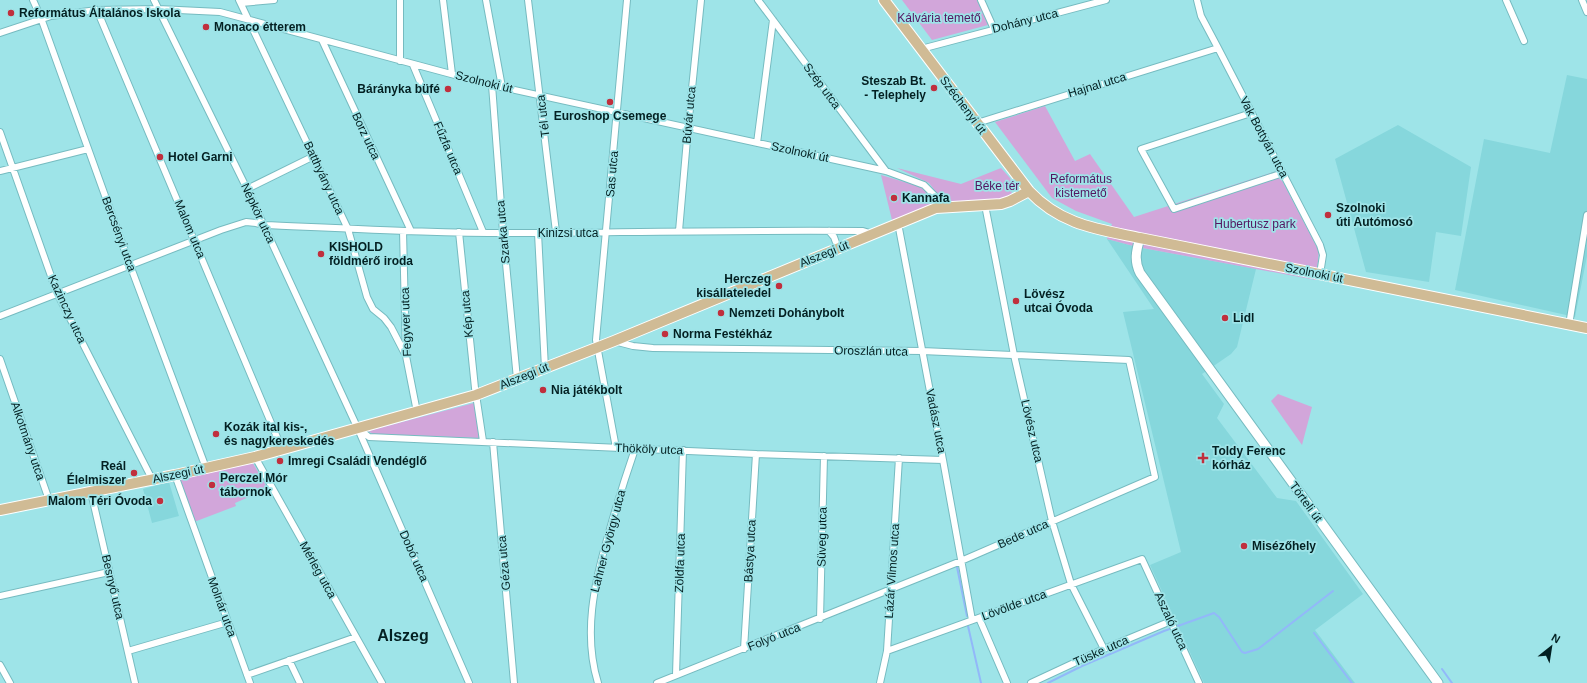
<svg xmlns="http://www.w3.org/2000/svg" width="1587" height="683" font-family="Arial,sans-serif">
<style>
.built{fill:#86d7dc}
.green{fill:#d2a6da}
.lines{fill:none;stroke-linecap:round;stroke-linejoin:round}
.stream{stroke:#92b8f9;stroke-width:2}
.street-casing{stroke:#76bbc0;stroke-width:8}
.secondary-casing{stroke:#76bbc0;stroke-width:11}
.primary-casing{stroke:#fff;stroke-width:12}
.street{stroke:#fff;stroke-width:6}
.secondary{stroke:#fff;stroke-width:9}
.primary{stroke:#d0bb95;stroke-width:10}
.poi-dot{fill:#c02f3d;stroke:#9ee4e8;stroke-width:1.5}
.labels{text-anchor:middle;stroke-width:3.5;stroke-linejoin:round;paint-order:stroke}
.poi-label{font-size:12px;font-weight:bold;fill:#032022;stroke:#9ee4e8;text-anchor:start}
.park-label{font-size:12px;fill:#541560;stroke:#9ee4e8}
.street-label{font-size:12px;fill:#032022;stroke:#9ee4e8}
.district-label{font-size:16px;font-weight:bold;fill:#032022;stroke:#9ee4e8}
</style>
<rect width="100%" height="100%" fill="#9ee4e8"/>
<!-- built -->
<path class="built" d="M1567,75L1587,79V256L1575,317L1455,290L1484,139L1550,153Z
M1398,125L1471,167L1461,236L1436,232L1429,282L1366,272L1335,159Z
M1107,239L1137,247L1256,269L1237,347L1231,354L1202,374L1224,404L1217,418L1277,498L1296,501L1363,594L1315,630L1355,683H1204L1150,565L1181,552L1123,312L1154,309Z
M169,482L179,516L152,523L143,489Z"/>
<!-- green -->
<path class="green" d="M902,0H977L988,25L932,40Z
M1045,106L1075,161L1090,154L1134,217L1277,171L1319,251L1316,280L1137,247L1107,239L1112,224L1076,211L1052,198L995,122Z
M897,168L961,184L1001,168L1010,178L1013,187L1011,195L1008,198L1000,202L947,203L942,200L929,183Z
M881,175L921,187L936,201L935,206L892,220Z
M1278,394L1312,407L1302,445L1271,401Z
M474,403L479,438L373,434L368,431Z
M251,460L268,489L235,503L236,506L194,522L178,478Z"/>
<g class="lines">
<!-- stream -->
<path class="stream" d="M957,567L967,616
M968,626L981,683
M1314,633L1352,683
M1442,669L1452,683
M1048,683L1082,666L1164,631L1214,613L1219,617L1242,652L1245,653L1258,649L1333,591"/>
<defs>
<path id="street" d="M33,0L41,18L130,265L206,468
M154,0L247,189L358,429L469,683
M239,0L348,229L367,297L373,309L384,318L391,327L406,356
M400,0V61
M443,0L452,74
M486,0L502,87
M528,0L556,232
M758,0L886,171
M981,0L994,29
M1197,0L1201,16L1218,48L1320,245L1323,255L1320,274
M1506,0L1524,41
M1582,0L1587,12
M241,3L274,0
M97,10L282,449
M0,33L51,16L97,10L158,9L220,12L492,85L886,171L924,185L946,207
M322,40L411,231
M921,49L1106,0
M413,65L483,232
M492,85L503,232L517,379
M1251,113L1141,149L1174,209L1283,173
M977,123L1218,48
M0,132L57,293L152,479
M757,143L773,20
M0,171L88,149
M247,189L314,156
M985,205L1014,355L1052,521L1071,584L1104,649
M898,223L943,460L972,620
M403,231L406,356L417,412
M679,231L688,128L701,0
M829,231L834,237L838,248
M459,232L475,388L483,441
M538,233L545,368
M0,316L221,230L246,222L256,223L264,225C356,229 447,234 539,233C647,232 755,230 863,231L873,234
M1569,325L1587,215
M614,341L633,346L653,348L922,351L1129,360L1155,477L961,561L657,683
M0,359L49,500
M359,429L369,437L756,454L943,460
M493,442L514,683
M616,448L596,340L627,0
M255,457L382,683
M175,475L250,683
M91,492L135,683
M0,596L109,572
M979,618L1007,683
M820,619L824,456
M744,649L756,454
M128,651L228,622
M887,651L1142,559L1199,683
M289,660L300,683
M0,665L10,683
M247,675L356,637
M676,675L683,450
M598,683C583,634 594,584 608,536C616,507 625,478 635,449
M880,683L887,651L899,458
M1031,683L1104,649L1171,621"/>
<path id="secondary" d="M1140,238C1136,251 1134,261 1140,273L1438,683"/>
<path id="primary" d="M884,0L1029,191C1061,225 1097,229 1140,238L1587,328
M0,510L175,475L255,457L476,395L614,341L936,208L1001,204L1010,201L1029,191"/>
</defs>
<!-- street casing -->
<use href="#street" class="street-casing"/>
<!-- secondary casing -->
<use href="#secondary" class="secondary-casing"/>
<!-- primary casing -->
<use href="#primary" class="primary-casing"/>
<!-- street -->
<use href="#street" class="street"/>
<!-- secondary -->
<use href="#secondary" class="secondary"/>
<!-- primary -->
<use href="#primary" class="primary"/>
</g>
<!-- markers -->
<g class="poi-dot">
<circle cx="11" cy="13" r="4"/>
<circle cx="206" cy="27" r="4"/>
<circle cx="934" cy="88" r="4"/>
<circle cx="448" cy="89" r="4"/>
<circle cx="610" cy="102" r="4"/>
<circle cx="160" cy="157" r="4"/>
<circle cx="894" cy="198" r="4"/>
<circle cx="1328" cy="215" r="4"/>
<circle cx="321" cy="254" r="4"/>
<circle cx="779" cy="286" r="4"/>
<circle cx="1016" cy="301" r="4"/>
<circle cx="721" cy="313" r="4"/>
<circle cx="1225" cy="318" r="4"/>
<circle cx="665" cy="334" r="4"/>
<circle cx="543" cy="390" r="4"/>
<circle cx="216" cy="434" r="4"/>
<path d="M1201 452h4v4h4v4h-4v4h-4v-4h-4v-4h4z"/>
<circle cx="280" cy="461" r="4"/>
<circle cx="134" cy="473" r="4"/>
<circle cx="212" cy="485" r="4"/>
<circle cx="160" cy="501" r="4"/>
<circle cx="1244" cy="546" r="4"/>
</g>
<g class="labels">
<!-- poi labels -->
<g class="poi-label">
<text x="19" y="17">Református Általános Iskola</text>
<text x="214" y="31">Monaco étterem</text>
<text x="926" y="85" text-anchor="end">Steszab Bt.<tspan x="926" dy="14">- Telephely</tspan></text>
<text x="440" y="93" text-anchor="end">Bárányka büfé</text>
<text x="610" y="120" text-anchor="middle">Euroshop Csemege</text>
<text x="168" y="161">Hotel Garni</text>
<text x="902" y="202">Kannafa</text>
<text x="1336" y="212">Szolnoki<tspan x="1336" dy="14">úti Autómosó</tspan></text>
<text x="329" y="251">KISHOLD<tspan x="329" dy="14">földmérő iroda</tspan></text>
<text x="771" y="283" text-anchor="end">Herczeg<tspan x="771" dy="14">kisállateledel</tspan></text>
<text x="1024" y="298">Lövész<tspan x="1024" dy="14">utcai Óvoda</tspan></text>
<text x="729" y="317">Nemzeti Dohánybolt</text>
<text x="1233" y="322">Lidl</text>
<text x="673" y="338">Norma Festékház</text>
<text x="551" y="394">Nia játékbolt</text>
<text x="224" y="431">Kozák ital kis-,<tspan x="224" dy="14">és nagykereskedés</tspan></text>
<text x="1212" y="455">Toldy Ferenc<tspan x="1212" dy="14">kórház</tspan></text>
<text x="288" y="465">Imregi Családi Vendéglő</text>
<text x="126" y="470" text-anchor="end">Reál<tspan x="126" dy="14">Élelmiszer</tspan></text>
<text x="220" y="482">Perczel Mór<tspan x="220" dy="14">tábornok</tspan></text>
<text x="152" y="505" text-anchor="end">Malom Téri Óvoda</text>
<text x="1252" y="550">Misézőhely</text>
</g>
<!-- park labels -->
<g class="park-label">
<text x="939" y="22">Kálvária temető</text>
<text x="1081" y="183">Református<tspan x="1081" dy="14">kistemető</tspan></text>
<text x="997" y="190">Béke tér</text>
<text x="1255" y="228">Hubertusz park</text>
</g>
<!-- street labels -->
<g class="street-label">
<text transform="translate(1025 21) rotate(-14)" y="4">Dohány utca</text>
<text transform="translate(484 82) rotate(14)" y="4">Szolnoki út</text>
<text transform="translate(1097 85) rotate(-17)" y="4">Hajnal utca</text>
<text transform="translate(822 86) rotate(53)" y="4">Szép utca</text>
<text transform="translate(963 105) rotate(53)" y="4">Széchenyi út</text>
<text transform="translate(689 115) rotate(-85)" y="4">Búvár utca</text>
<text transform="translate(543 116) rotate(-97)" y="4">Tél utca</text>
<text transform="translate(366 136) rotate(65)" y="4">Borz utca</text>
<text transform="translate(1264 137) rotate(62)" y="4">Vak Bottyán utca</text>
<text transform="translate(448 148) rotate(67)" y="4">Fűzfa utca</text>
<text transform="translate(800 152) rotate(12)" y="4">Szolnoki út</text>
<text transform="translate(612 174) rotate(-85)" y="4">Sas utca</text>
<text transform="translate(324 178) rotate(65)" y="4">Batthyány utca</text>
<text transform="translate(258 213) rotate(65)" y="4">Népkör utca</text>
<text transform="translate(190 229) rotate(67)" y="4">Malom utca</text>
<text transform="translate(503 232) rotate(-95)" y="4">Szarka utca</text>
<text x="568" y="237">Kinizsi utca</text>
<text transform="translate(119 234) rotate(70)" y="4">Bercsényi utca</text>
<text transform="translate(824 254) rotate(-22)" y="4">Alszegi út</text>
<text transform="translate(1314 273) rotate(11)" y="4">Szolnoki út</text>
<text transform="translate(67 309) rotate(65)" y="4">Kazinczy utca</text>
<text transform="translate(467 314) rotate(-95)" y="4">Kép utca</text>
<text transform="translate(406 322) rotate(-92)" y="4">Fegyver utca</text>
<text transform="translate(871 351) rotate(1)" y="4">Oroszlán utca</text>
<text transform="translate(524 376) rotate(-22)" y="4">Alszegi út</text>
<text transform="translate(936 421) rotate(79)" y="4">Vadász utca</text>
<text transform="translate(1032 431) rotate(77)" y="4">Lövész utca</text>
<text transform="translate(28 441) rotate(71)" y="4">Alkotmány utca</text>
<text transform="translate(649 449) rotate(2)" y="4">Thököly utca</text>
<text transform="translate(178 474) rotate(-12)" y="4">Alszegi út</text>
<text transform="translate(1306 502) rotate(54)" y="4">Törteli út</text>
<text transform="translate(1023 534) rotate(-24)" y="4">Bede utca</text>
<text transform="translate(822 537) rotate(-89)" y="4">Süveg utca</text>
<text transform="translate(608 541) rotate(-75)" y="4">Lahner György utca</text>
<text transform="translate(750 551) rotate(-87)" y="4">Bástya utca</text>
<text transform="translate(414 556) rotate(66)" y="4">Dobó utca</text>
<text transform="translate(504 563) rotate(-95)" y="4">Géza utca</text>
<text transform="translate(680 563) rotate(-88)" y="4">Zöldfa utca</text>
<text transform="translate(318 570) rotate(61)" y="4">Mérleg utca</text>
<text transform="translate(892 571) rotate(-86)" y="4">Lázár Vilmos utca</text>
<text transform="translate(113 587) rotate(77)" y="4">Besnyő utca</text>
<text transform="translate(1014 605) rotate(-20)" y="4">Lövölde utca</text>
<text transform="translate(222 607) rotate(70)" y="4">Molnár utca</text>
<text transform="translate(1171 621) rotate(65)" y="4">Aszaló utca</text>
<text transform="translate(774 637) rotate(-22)" y="4">Folyó utca</text>
<text transform="translate(1101 651) rotate(-24)" y="4">Tüske utca</text>
</g>
<!-- district labels -->
<g class="district-label">
<text x="403" y="641">Alszeg</text>
</g>
</g>
<!-- north arrow -->
<g transform="translate(1551 647) rotate(30)" stroke="#9ee4e8" stroke-width="3" paint-order="stroke">
<path d="M0-3L7 15L0 10L-7 15Z" fill="#032022"/>
<text y="-6" font-size="11" font-weight="bold" text-anchor="middle" fill="#032022">N</text>
</g>
</svg>
